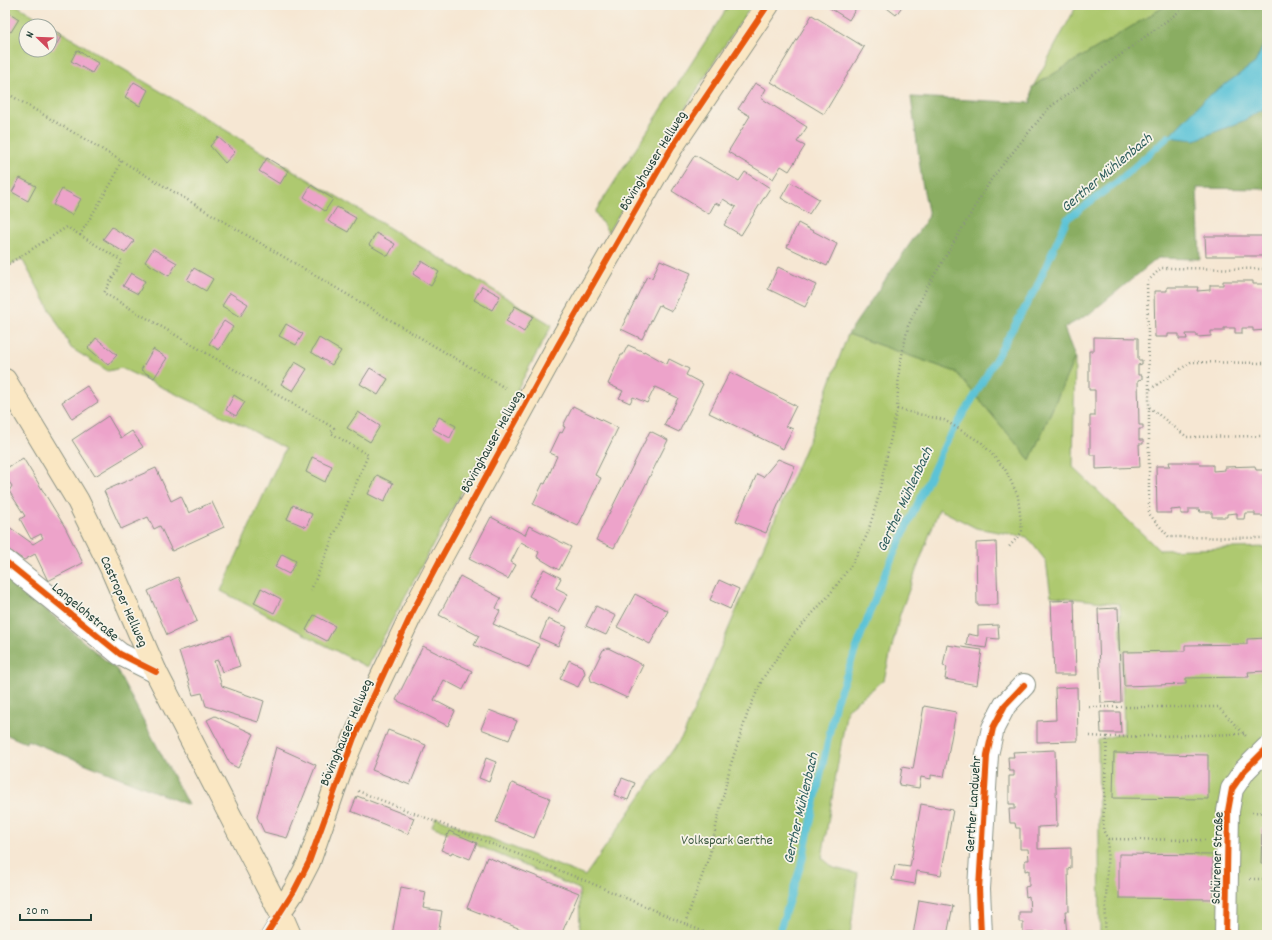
<svg xmlns="http://www.w3.org/2000/svg" width="1272" height="940" font-family="Dekko,sans-serif">
<style>
.green{fill:#aec96f;stroke:#668352;fill-rule:evenodd}
.forest{fill:#8aad62;stroke:#54754b}
.water{fill:#5bc3d7;stroke:#3d8086}
.lines{fill:none;stroke-linecap:round;stroke-linejoin:round}
.stream{stroke:#5bc3d7;stroke-width:7}
.building{fill:#eda3ca}
.lane-casing{stroke:#8a9284;stroke-width:12}
.street-casing{stroke:#8a9284;stroke-width:24}
.secondary-casing{stroke:#8a9284;stroke-width:24}
.path{stroke:#8a9284;stroke-width:2.5;stroke-dasharray:1 3;stroke-linecap:butt}
.lane{stroke:#fff;stroke-width:11}
.street{stroke:#fff;stroke-width:22}
.secondary{stroke:#fae7c3;stroke-width:22}
.cycleway-casing{stroke:#f7f3e8;stroke-width:8}
.cycleway{stroke:#e8590c;stroke-width:6}
.labels{text-anchor:middle;stroke-width:3.5;stroke-linejoin:round;paint-order:stroke}
.street-label{font-size:14px;fill:#1f3d34;stroke:#f7f3e8}
.park-label{font-size:14px;fill:#3c5940;stroke:#f7f3e8}
.water-label{font-size:15px;font-style:italic;fill:#2e5e5d;stroke:#f7f3e8}
</style>
<rect width="100%" height="100%" fill="#f7f3e8"/>
<filter id="ink" filterUnits="userSpaceOnUse"><feTurbulence type="fractalNoise" baseFrequency=".025" numOctaves="2"/><feDisplacementMap in="SourceGraphic" scale="8" xChannelSelector="R" yChannelSelector="G"/><feConvolveMatrix kernelMatrix="1 2 1 2 8 2 1 2 1" color-interpolation-filters="sRGB"/></filter>
<filter id="wash" filterUnits="userSpaceOnUse"><feTurbulence type="fractalNoise" baseFrequency=".012" numOctaves="4" result="noise"/><feDisplacementMap in="SourceGraphic" scale="16" xChannelSelector="R" yChannelSelector="G"/><feGaussianBlur stdDeviation="0.9" result="paint"/><feColorMatrix in="noise" values="0 0 0 0 0 0 0 0 0 0 0 0 0 0 0 0 0 1.4 0 .05"/><feComposite in="paint" operator="in"/></filter>
<g filter="url(#wash)">
<rect width="100%" height="100%" fill="#f6e7d3"/>
<!-- green -->
<path class="green" d="M5,5H16L552,325L367,667L221,591L270,480L285,449L244,426L121,368L108,371L71,348L22,259L5,267ZM26,26H50V50H26Z
M729,5H752L723,48L608,232L595,212Z
M1077,5H1167L1032,87H1033Z
M848,334L956,372L1030,460L1075,357L1073,467L1159,550L1267,547V935H1100L1098,740L1124,733L1120,604L1051,596L1046,561L1027,537L976,528L939,509L900,614L884,680L847,709L822,858L834,868L858,874L850,935H580L579,889L432,826L436,817L585,876L684,734L811,434Z"/>
<!-- forest -->
<path class="forest" d="M1167,5H1267V189L1197,188L1200,259L1158,258L1089,314L1064,328L1075,357L1030,460L956,372L848,334L929,216L922,182L911,97L1031,103L1032,87Z
M5,575L117,670L188,805L27,740L26,743L5,734Z"/>
<!-- water -->
<path class="water" d="M1267,37V107L1243,121L1195,140L1168,137L1206,98L1255,63Z"/>
<g class="lines">
<!-- stream -->
<path class="stream" d="M778,935L803,859L836,702L882,580L946,442L971,402L1036,288L1067,219L1117,182L1168,137"/>
</g>
<g id="blocks">
<!-- building -->
<path class="building" d="M825,5H858L849,20Z
M883,5H903L896,15Z
M5,10L19,19L11,32L5,28Z
M812,15L864,47L824,114L771,82Z
M50,28L62,35L53,50L50,48Z
M77,50L98,63L92,73L71,61Z
M134,82L148,90L140,106L125,97Z
M755,83L766,89L761,98L807,127L797,142L805,146L789,171L781,166L773,179L728,152L750,116L738,109Z
M218,137L235,152L225,163L210,146Z
M695,155L739,181L745,172L770,188L741,235L724,225L736,207L723,199L720,205L715,203L709,214L672,191Z
M267,158L288,171L280,184L259,171Z
M20,178L36,186L28,201L12,192Z
M790,182L819,199L809,214L781,198Z
M311,185L333,199L325,211L304,197Z
M62,189L81,199L72,215L53,205Z
M337,207L356,218L348,232L328,221Z
M798,223L837,244L827,266L787,247Z
M112,227L134,241L125,253L103,239Z
M376,233L395,244L388,256L369,245Z
M1205,236H1267V256H1206Z
M153,249L177,263L169,276L145,262Z
M660,260L691,273L672,311L659,305L642,339L621,329L647,276L652,278Z
M422,261L439,272L431,286L413,274Z
M778,267L816,285L805,307L768,289Z
M194,268L213,279L206,291L187,280Z
M131,273L145,281L138,294L123,286Z
M1223,281H1253V284H1267V335L1266,330L1253,331V328H1242V333H1235V328H1224V331H1211V336L1197,337V334H1186L1187,339H1179V334H1168V337H1155L1154,291H1167V287H1198L1197,291L1210,290V285H1223Z
M482,286L500,296L492,310L474,300Z
M230,293L248,304L240,317L222,306Z
M515,306L533,316L524,332L506,321Z
M224,321L233,327L219,350L209,344Z
M286,324L303,334L296,345L279,336Z
M1094,337L1138,338V360H1142V364L1138,365V375H1142V379L1138,380L1139,425H1143V429H1139V440H1143V444H1139L1140,467L1096,469V455H1090V416H1095V390H1089V351H1094Z
M96,338L117,355L108,365L88,348Z
M319,338L341,351L332,365L311,352Z
M628,345L644,352V351L667,364L669,359L689,369L686,375L703,384L679,432L664,425L678,398L655,387L647,403L633,397L630,403L619,398L623,391L608,384L621,355H623Z
M153,349L167,358L154,378L141,370Z
M295,362L307,369L293,391L281,384Z
M370,368L388,379L378,395L360,384Z
M730,372L796,406L786,426L793,429L783,449L709,413Z
M87,386L98,402L72,419L62,402Z
M234,395L245,402L236,416L226,410Z
M573,406L618,428L595,475L601,478L578,526L533,504L543,483L545,484L557,456L550,453L560,432L562,433L565,427L563,426Z
M358,412L380,426L370,442L347,428Z
M108,416L121,438L132,431L143,447L95,476L72,440Z
M439,417L456,426L450,438L433,429Z
M650,431L668,440L614,548L596,540Z
M312,457L332,466L325,482L306,472Z
M23,458L65,527L83,563L48,581L35,554L24,560L5,547V524L33,544L43,538L41,534L31,539L20,519L25,516L9,491L12,486L5,476V469Z
M778,459L795,466L766,533L736,521L757,474L763,477Z
M1169,462H1199L1200,465H1213V471L1225,470V467L1255,466L1256,470H1267V516H1255V513H1245L1244,519H1237V513L1227,514V517H1212V512H1200L1199,509H1189V514H1181V509L1171,510V513H1157L1156,466H1170Z
M156,468L171,501L181,496L189,513L212,502L224,527L172,551L160,526L154,529L148,517L121,529L104,491Z
M377,475L393,483L384,502L368,494Z
M293,505L312,514L306,527L287,519Z
M491,517L525,535L529,526L571,547L559,570L537,557L539,552L521,542L511,562L516,565L508,579L469,559Z
M996,542L998,605H977L976,543Z
M282,554L296,561L289,574L275,567Z
M544,569L561,578L556,588L568,594L558,612L529,596Z
M460,576L501,598L496,608L500,611L493,624L539,644L529,668L474,645L479,636L439,615Z
M178,577L197,621L167,635L148,591Z
M719,580L739,589L730,609L710,600Z
M261,588L281,599L274,613L254,603Z
M635,594L668,611L650,644L617,627Z
M1074,600L1076,675H1054L1051,601Z
M596,606L616,616L606,635L586,626Z
M1118,608L1121,702L1101,703L1098,609Z
M314,615L335,626L327,641L306,630Z
M548,619L567,627L558,646L540,638Z
M998,625L999,639L988,638L986,648L966,645L968,634L978,636V626Z
M230,635L240,666L222,672L218,660L214,661L222,686L264,701L258,722L206,706L202,693L193,695L179,651Z
M1267,638V671L1248,672L1249,677L1186,678V684L1124,686L1123,652L1185,651V645L1247,644V639Z
M947,645L982,650L977,685L945,679L947,667L943,666Z
M423,646L472,671L463,690L444,680L434,700L455,711L448,726L396,700Z
M608,648L643,665L627,698L591,681L590,676L603,650Z
M569,660L583,667L585,673L578,687L560,679Z
M1077,687L1078,741L1037,742V721L1056,720L1055,688Z
M924,706L956,712L944,777L931,775V779L921,777L919,788L899,785L902,767L913,769Z
M489,710L517,721L509,740L481,729Z
M1100,712H1120L1121,733H1101Z
M215,716L254,734L238,768L230,764L207,720Z
M388,730L426,745L410,785L372,770Z
M276,747L316,765L287,838L264,832L257,817Z
M1055,750L1057,826L1038,827V849L1071,848V868L1068,869L1069,911H1065L1067,935H1046V932L1023,933V922H1019V912H1030L1029,896L1026,897L1025,887L1029,886V870L1025,871V860H1029L1028,849H1020V828H1016L1015,823H1010L1009,809H1015V804H1009V776H1014V771H1009L1008,757H1014L1013,752Z
M1114,753L1208,755V799L1113,798Z
M486,758L496,762L489,782L479,778Z
M622,778L635,783L628,800L614,795Z
M512,783L550,798L534,838L496,822Z
M357,796L414,818L408,834L351,811Z
M921,804L953,810L941,875L917,871L915,884L892,880L895,865L910,867Z
M1262,829H1267V864H1261Z
M449,831L477,843L470,859L452,852L451,854L441,850Z
M1119,854L1213,855V899L1119,898Z
M487,857L579,893L561,935H536L467,908Z
M401,887L426,892L423,908L442,911L438,935H392Z
M919,900L953,906L947,935H913Z"/>
</g>
</g>
<g filter="url(#ink)">
<use href="#blocks" fill-opacity="0" stroke="#8a9284" stroke-width="1"/>
<g class="lines">
<defs>
<path id="lane" d="M266,935L280,912"/>
<path id="street" d="M5,561L120,654L156,672
M981,935L979,889L987,755L993,728L1005,705L1024,685
M1226,935L1228,811L1232,789L1245,770L1267,748"/>
<path id="secondary" d="M5,380L78,501L111,568L156,672L280,912L290,935
M280,912L294,891L309,862L342,767L370,701L412,613L441,558L558,345L672,147L768,5"/>
</defs>
<!-- lane casing -->
<use href="#lane" class="lane-casing"/>
<!-- street casing -->
<use href="#street" class="street-casing"/>
<!-- secondary casing -->
<use href="#secondary" class="secondary-casing"/>
<!-- path -->
<path class="path" d="M5,92L507,389
M80,235L122,261L104,293L334,428L331,433L368,455L311,590
M5,266L67,227L80,235L113,180L121,161
M1267,363L1191,362L1149,390V407L1187,437L1267,436
M1149,389L1147,282L1161,268L1267,269
M1149,407V514L1169,537L1267,538
M897,409L944,420L982,443L1005,469L1018,496L1022,532L1009,547
M1089,707H1218L1246,736
M1090,736L1107,737L1103,830L1108,839L1105,935
M1107,737L1244,734
M358,791L591,883L711,935
M1252,812L1267,813
M1108,839L1205,840
M1250,879H1267
M685,923L709,857L730,767L748,712L763,678L793,635L830,594L852,564L867,535L877,502L897,409L899,370L908,326L926,289L992,178L1042,116L1050,107L1188,5"/>
<!-- lane -->
<use href="#lane" class="lane"/>
<!-- street -->
<use href="#street" class="street"/>
<!-- secondary -->
<use href="#secondary" class="secondary"/>
<defs>
<path id="cycleway" d="M5,561L120,654L156,672
M266,935L294,891L309,862L354,738L412,613L441,558L558,345L672,147L768,5
M981,935L979,889L987,755L993,728L1005,705L1024,685
M1226,935L1228,811L1232,789L1245,770L1267,748"/>
</defs>
<!-- cycleway casing -->
<use href="#cycleway" class="cycleway-casing"/>
<!-- cycleway -->
<use href="#cycleway" class="cycleway"/>
</g>
</g>
<g class="labels">
<!-- street labels -->
<g class="street-label">
<text transform="translate(652 160) rotate(-58)" y="5">Bövinghauser Hellweg</text>
<text transform="translate(491 441) rotate(-61)" y="5">Bövinghauser Hellweg</text>
<text transform="translate(125 601) rotate(66)" y="5">Castroper Hellweg</text>
<text transform="translate(86 611) rotate(40)" y="5">Langelohstraße</text>
<text transform="translate(345 732) rotate(-67)" y="5">Bövinghauser Hellweg</text>
<text transform="translate(972 804) rotate(-86)" y="5">Gerther Landwehr</text>
<text transform="translate(1216 858) rotate(-88)" y="5">Schürener Straße</text>
</g>
<!-- park labels -->
<g class="park-label">
<text x="727" y="844">Volkspark Gerthe</text>
</g>
<!-- water labels -->
<g class="water-label">
<text transform="translate(1106 172) rotate(-40)" y="5">Gerther Mühlenbach</text>
<text transform="translate(904 499) rotate(-65)" y="5">Gerther Mühlenbach</text>
<text transform="translate(800 808) rotate(-77)" y="5">Gerther Mühlenbach</text>
</g>
</g>
<!-- margin -->
<rect width="1272" height="940" fill="none" stroke="#f7f3e8" stroke-width="20"/>
<!-- north arrow -->
<g transform="translate(38 38) rotate(293)"><circle r="19" fill="#f7f3e8" stroke="#a1aaa0"/>
<path d="M0-3L7 15L0 10L-7 15Z" fill="#d1495b"/>
<text y="-6" font-size="11" font-weight="bold" text-anchor="middle" fill="#1f3d34">N</text>
</g>
<!-- scale -->
<path d="M20 914v6h71v-6" fill="none" stroke="#1f3d34" stroke-width="2"/>
<text x="26" y="914" font-size="12" fill="#1f3d34" stroke="#f7f3e8" stroke-width="3" paint-order="stroke">20 m</text>
</svg>
